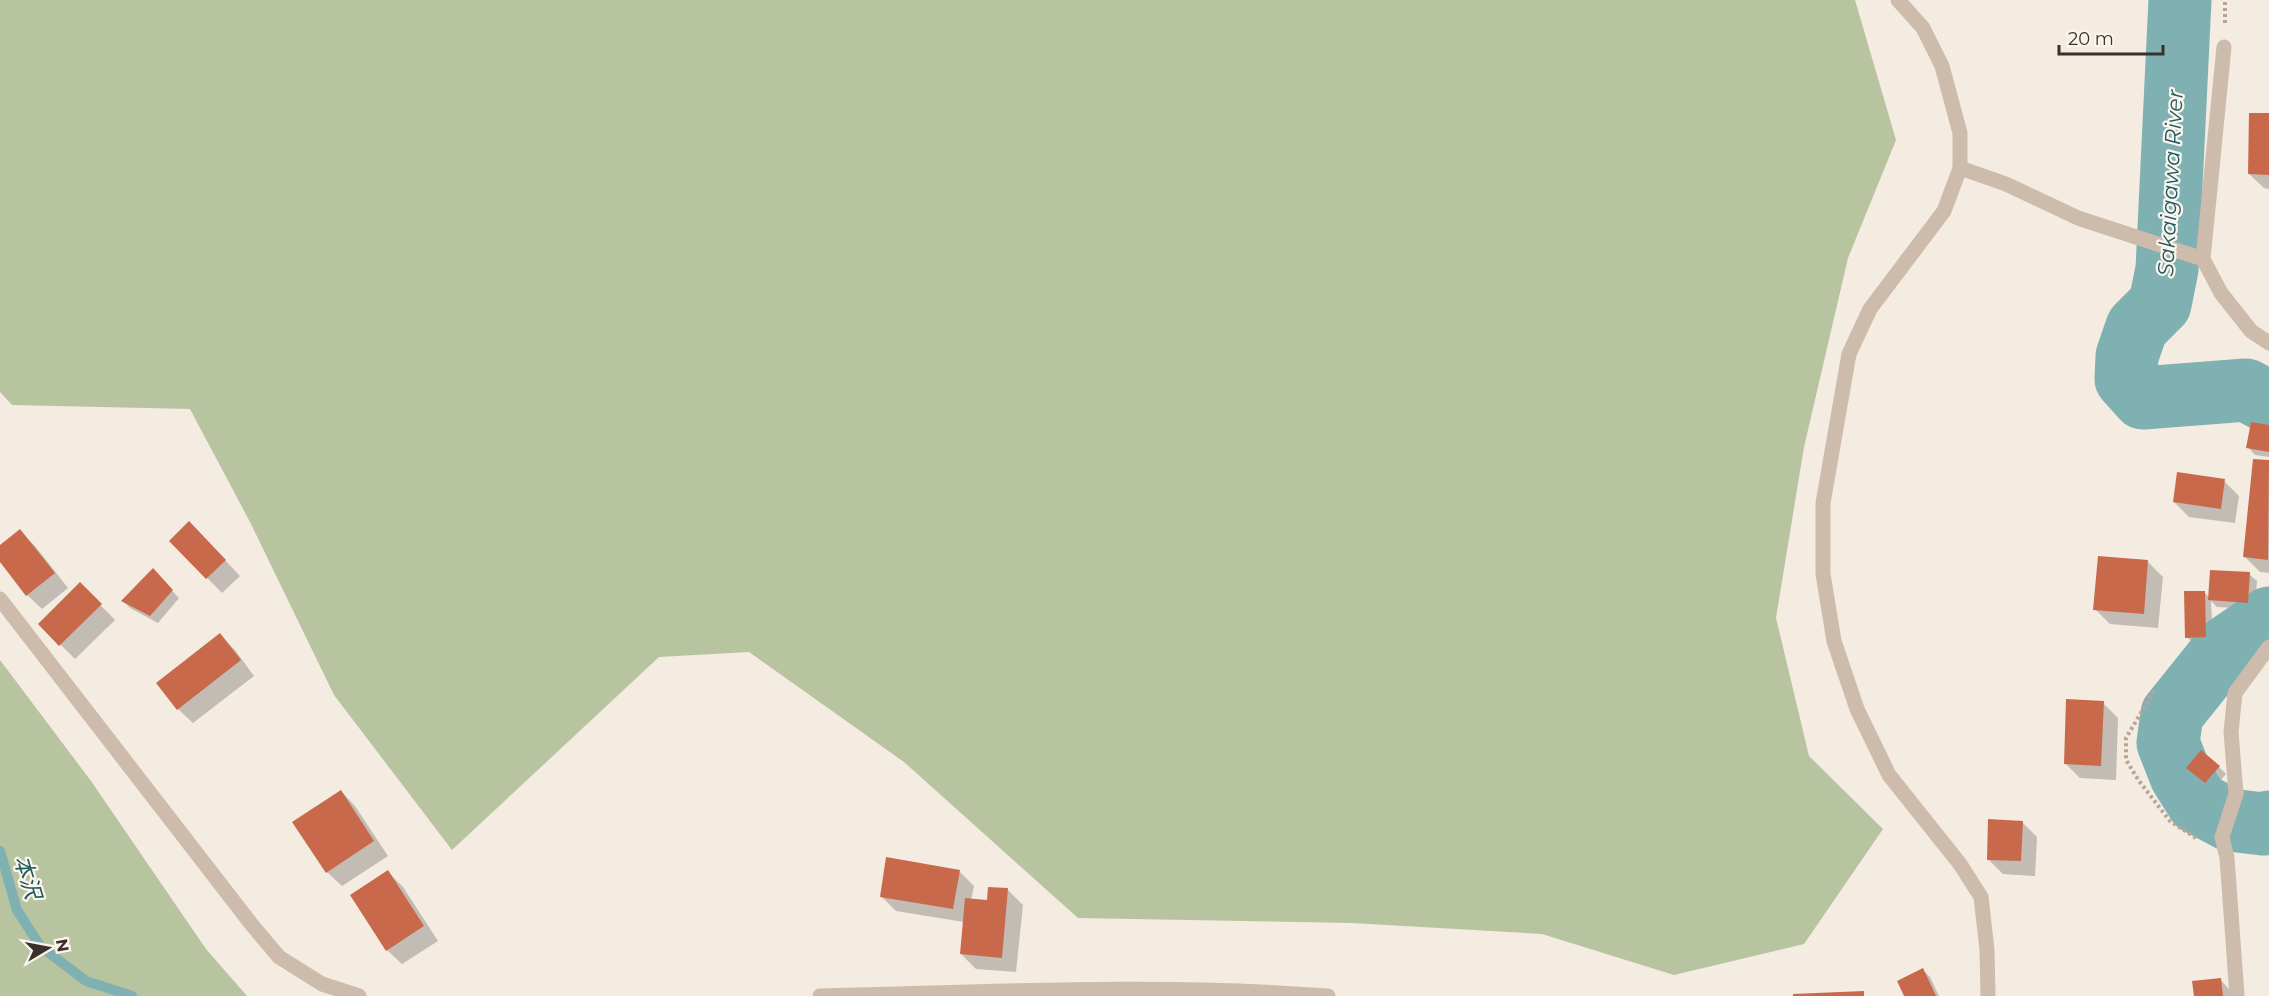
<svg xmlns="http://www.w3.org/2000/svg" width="2269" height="996" font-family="Montserrat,'Noto Sans JP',sans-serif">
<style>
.green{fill:#b8c4a0}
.shadow{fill:#0003}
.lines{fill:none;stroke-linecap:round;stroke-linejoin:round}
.stream{stroke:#7fb0b2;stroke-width:10}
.river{stroke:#7fb0b2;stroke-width:63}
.building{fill:#c8694b}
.path{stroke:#b9a596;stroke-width:4;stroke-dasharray:3 3;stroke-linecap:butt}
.service{stroke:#cdbbac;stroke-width:15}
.minor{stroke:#cdbbac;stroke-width:15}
.tertiary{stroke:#cdbbac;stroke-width:15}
.labels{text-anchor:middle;stroke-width:4.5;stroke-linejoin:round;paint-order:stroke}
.water-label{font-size:22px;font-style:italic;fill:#1f5a5e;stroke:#fbf5ee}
</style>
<rect width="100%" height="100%" fill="#f4ebe1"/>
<!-- green -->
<path class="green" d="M0,0H1855L1896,140L1848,258L1804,447L1776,618L1809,756L1883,829L1804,944L1674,975L1542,934L1352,923L1078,918L904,762L749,652L659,657L452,850L334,695L250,522L190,409L12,405L0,392Z
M0,660L91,781L206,949L247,996H0Z"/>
<!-- shadow -->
<path class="shadow" d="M2269,115V189L2264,188L2249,174Z
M2269,427V457L2255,455L2248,447Z
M2254,460L2269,462V573L2260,572L2245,557Z
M2224,481L2239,496L2235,523L2189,517L2174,502Z
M20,531L35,546L68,588L42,609L27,595L0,560V547Z
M204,538L240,576L222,593L171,541Z
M2148,562L2163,577L2158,628L2110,624L2095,609Z
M153,571L179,598L158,623L130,608L123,601Z
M2249,574L2257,581L2255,609L2217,607L2211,601L2213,643L2194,644L2187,637L2204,592L2210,598Z
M80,584L115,620L75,659L40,624Z
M220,635L235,650L254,676L193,723L178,709Z
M2103,703L2118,718L2116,780L2080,778L2065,763Z
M2219,767L2226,774L2213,789L2195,775Z
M341,791L355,806L388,856L342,886L327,872Z
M2022,822L2037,837L2035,876L2003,874L1988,859Z
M959,871L974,886L971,900L988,902L1008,890L1023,905L1016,972L976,969L961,954L964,922L896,911L881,896Z
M388,872L403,887L438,941L402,964L387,950Z
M1923,970L1930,977L1939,996H1906Z
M2220,979L2235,996H2195Z"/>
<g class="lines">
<!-- stream -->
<path class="stream" d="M0,851L17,910L40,946L86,981L132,996"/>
<!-- river -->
<path class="river" d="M2180,0L2167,269L2160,304L2137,327L2127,356L2126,379L2143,398L2246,390L2269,402
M2269,618L2225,648L2172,714L2168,743L2181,776L2198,803L2230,820L2263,824L2269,822"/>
</g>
<!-- building -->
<path class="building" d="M2249,113H2269V175L2248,174Z
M2251,422L2269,425V452L2246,448Z
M2253,459L2269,460L2268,560L2243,557Z
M2177,472L2225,479L2221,509L2173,502Z
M189,521L226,560L206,579L169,541Z
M20,529L55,573L26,596L0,562V545Z
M2098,556L2148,560L2144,614L2093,610Z
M153,568L173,590L150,616L121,601Z
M2210,570L2250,572L2248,603L2208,600Z
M80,582L102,604L59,646L38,624Z
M2184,591H2205L2206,637L2185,638Z
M220,633L241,660L177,710L156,683Z
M2066,699L2104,701L2101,766L2064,764Z
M2201,750L2220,766L2205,783L2186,768Z
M341,790L374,841L326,873L292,822Z
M1988,819L2023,821L2021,861L1987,860Z
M886,857L960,870L953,909L880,897Z
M388,870L424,926L386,951L350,895Z
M988,887L1008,888L1002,958L960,954L965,898L987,900Z
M1923,968L1936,996H1904L1897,981Z
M2221,978L2223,996H2194L2192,981Z
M1864,991V996H1793V994Z"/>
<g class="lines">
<!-- path -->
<path class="path" d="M2225,23V0
M2154,691L2126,738V760L2139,781L2170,821L2196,838"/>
<!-- service -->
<path class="service" d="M2224,47L2203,259L2221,293L2251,331L2269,343
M1960,168L2006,184L2078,218L2203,259
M2236,794L2231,732L2235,693L2269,647
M2222,837L2227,858L2237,996"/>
<!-- minor -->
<path class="minor" d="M1898,0L1923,28L1942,66L1960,133V168L1944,211L1870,309L1849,354L1823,503V574L1834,641L1857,709L1889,775L1960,864L1981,897L1987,950L1988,996
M2222,837L2236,794"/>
<!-- tertiary -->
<path class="tertiary" d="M0,599L252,925L279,957L322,984L359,996
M820,996C989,992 1159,983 1328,996"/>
</g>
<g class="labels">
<!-- water labels -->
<g class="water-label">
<text transform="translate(2170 183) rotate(-87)" y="8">Sakaigawa River</text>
<text transform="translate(28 877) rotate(73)" y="8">本沢</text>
</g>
</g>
<!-- north arrow -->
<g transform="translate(48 948) rotate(80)" stroke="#fbf5ee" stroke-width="4.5" paint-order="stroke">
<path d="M0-4.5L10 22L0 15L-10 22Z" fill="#3b302b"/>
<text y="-9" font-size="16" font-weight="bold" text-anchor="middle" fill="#3b302b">N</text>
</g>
<!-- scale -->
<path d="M2059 45v9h104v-9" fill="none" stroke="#3b302b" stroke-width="3"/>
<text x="2068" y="45" font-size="18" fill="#3b302b" stroke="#fbf5ee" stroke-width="4.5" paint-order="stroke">20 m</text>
</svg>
